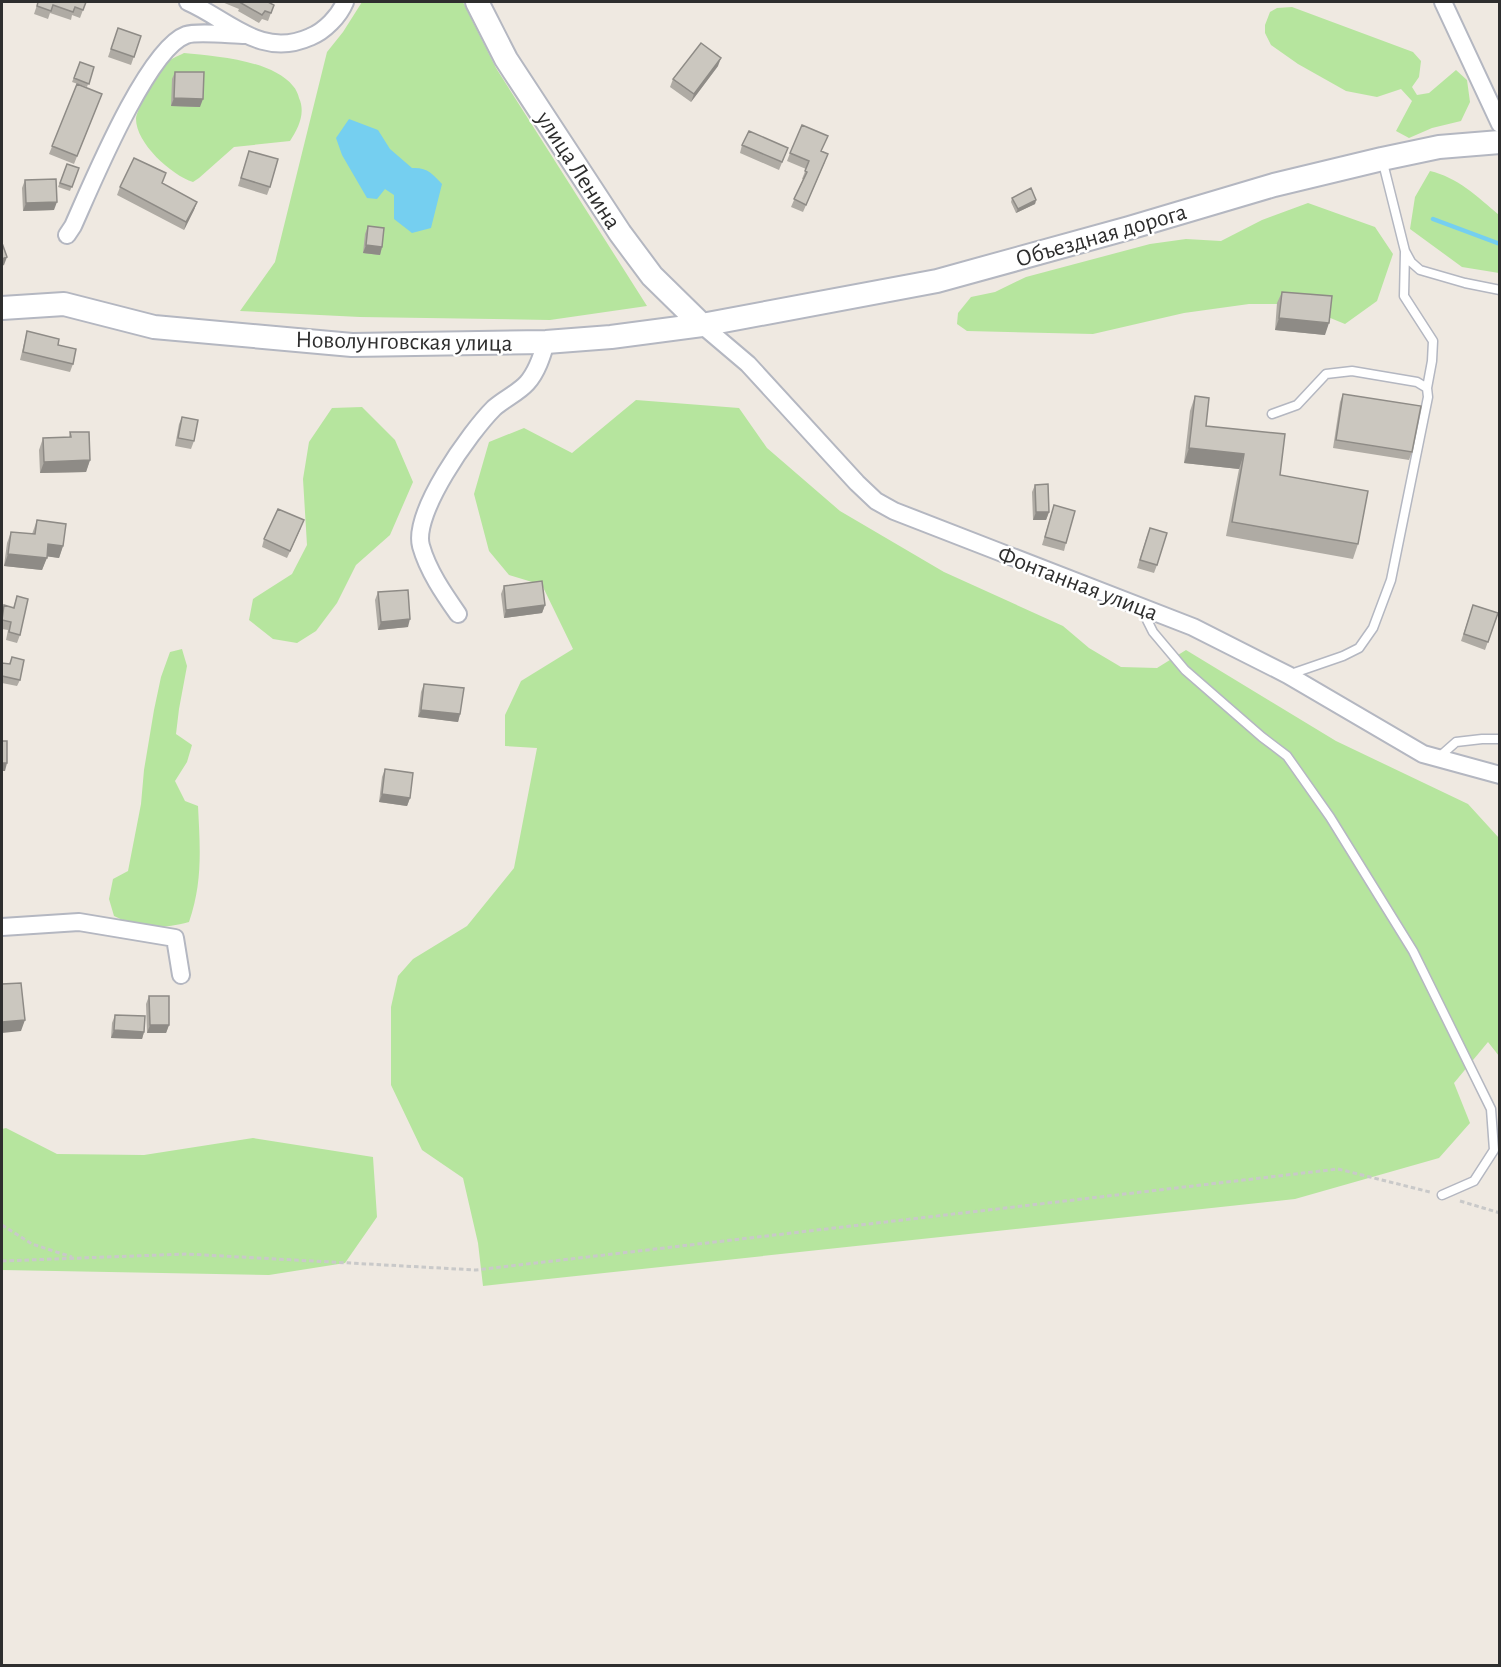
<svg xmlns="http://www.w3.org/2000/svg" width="1501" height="1667" font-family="'Alegreya Sans',sans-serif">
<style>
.green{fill:#b6e59e}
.water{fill:#75cff0}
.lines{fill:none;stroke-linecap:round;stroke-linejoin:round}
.stream{stroke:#75cff0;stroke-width:4.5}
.lane-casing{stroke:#b4b7c1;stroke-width:11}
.street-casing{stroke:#b4b7c1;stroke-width:20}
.secondary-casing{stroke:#b4b7c1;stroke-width:26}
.path{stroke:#c9c9c9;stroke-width:3;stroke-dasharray:4.5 3;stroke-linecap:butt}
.lane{stroke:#fff;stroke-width:8}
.street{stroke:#fff;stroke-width:16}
.secondary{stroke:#fff;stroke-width:22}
.wall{fill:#afaba4}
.shaded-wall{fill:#8e8b86}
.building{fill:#cbc7bf;stroke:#8e8b86;stroke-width:1.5}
.labels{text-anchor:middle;stroke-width:5;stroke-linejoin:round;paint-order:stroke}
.street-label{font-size:24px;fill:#2e2e2e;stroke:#fff}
</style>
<rect width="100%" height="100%" fill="#efe9e1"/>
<!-- green -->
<path class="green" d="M362,2H463L496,68L647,306L550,320L360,317L240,311L275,262L327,52L343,32Z
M1292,7L1413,52L1421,61L1419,77L1412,87L1417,95L1429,93L1456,70L1467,80L1470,102L1461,121L1432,128L1409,138L1396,131L1412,101L1401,89L1377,97L1346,91L1298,64L1271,45L1265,33V25L1270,12L1277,8Z
M184,53C215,56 272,60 293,86C296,89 298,94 299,98C306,113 298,129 290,141L234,147L199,178L193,182C171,175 136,143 136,119C136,110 158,71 164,65C168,60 178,56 184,53Z
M1430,171C1457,177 1478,197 1499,215V273L1462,267L1410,229L1415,197Z
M1308,203L1375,227L1393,254L1377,301L1345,324L1296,304H1249L1184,313L1093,334L967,331L957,324L958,313L971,297L995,292L1026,277L1150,244L1186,239L1221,241L1262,220Z
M636,400L739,408L767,448L840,511L944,572L1063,626L1089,648L1121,667L1157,668L1186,650L1336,741L1468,804L1499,838V1056L1488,1042L1454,1083L1470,1123L1439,1158L1295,1199L483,1286L478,1243L463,1178L422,1150L391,1085V1007L398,976L413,959L467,926L514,868L537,748L505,746V715L521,681L573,649L542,585L509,575L489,551L474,494L489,442L524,428L572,453Z
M362,407L395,440L413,482L390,535L356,565L337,603L316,631L297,643L273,639L249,620L253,599L292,574L307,545L303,479L309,442L332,408Z
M182,649L187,666L179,709L176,734L192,745L187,762L175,781L185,801L198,806C200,847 203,882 189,922C158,930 142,929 114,916L109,899L113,879L128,871L141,804L144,770L154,710L161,677L170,652Z
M6,1128L57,1154L144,1155L253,1138L373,1157L377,1217L345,1263L269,1275L2,1270V1129Z"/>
<!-- water -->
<path class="water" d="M349,119L378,130L390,149L412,168C427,167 433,174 442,184L431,228L412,233L394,219V195L385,189L377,199L367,198L342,155L336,138Z"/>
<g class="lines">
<!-- stream -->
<path class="stream" d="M1433,219L1500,244"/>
<defs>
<path id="lane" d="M1382,159L1405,251L1411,262L1420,270L1465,283L1500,290
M1405,252L1404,296L1433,341L1432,361L1427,388
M1272,414L1297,405L1326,374L1352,371L1417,382L1427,388L1428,397L1391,580L1373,628L1359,648L1343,656L1288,675
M1141,608L1153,632L1185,670L1262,737L1287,756L1330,817L1413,951L1491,1109L1494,1150L1474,1181L1442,1195
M1439,757L1456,742L1482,739H1500"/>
<path id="street" d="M188,2C229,20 261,59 310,37C325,31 339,16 345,2
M1443,2L1500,124
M67,235L73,226C91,186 147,49 186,35C197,31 232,35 245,35
M702,325L748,364L857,483L876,501L894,511L1193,627L1288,675L1423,754L1500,775
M458,614C444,594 428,571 421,546C412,513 470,432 494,408C504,399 518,393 527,383C537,372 542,356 546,342
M2,927L79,922L175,938L181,975"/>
<path id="secondary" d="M477,2L506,59L620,233L652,276L702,325
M2,308L64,304L154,327L352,345L546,342L611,337L702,325L937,281L1129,228L1274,185L1382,159L1439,147L1500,142"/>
</defs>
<!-- lane casing -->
<use href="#lane" class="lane-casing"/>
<!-- street casing -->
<use href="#street" class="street-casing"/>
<!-- secondary casing -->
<use href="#secondary" class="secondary-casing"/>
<!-- path -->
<path class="path" d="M1460,1201L1500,1213
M2,1225L32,1244L72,1257
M2,1261L186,1254L476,1270L1338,1169L1430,1192"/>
<!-- lane -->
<use href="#lane" class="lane"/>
<!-- street -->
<use href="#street" class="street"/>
<!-- secondary -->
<use href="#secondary" class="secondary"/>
</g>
<!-- wall -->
<path class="wall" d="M38,2H86L80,18L72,15L71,20L50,13L48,19L34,14Z
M222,2H268L274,5L268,21L262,19L259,23L238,11L239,9Z
M118,28L141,36L131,65L108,57Z
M80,62L94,67L87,87L72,82Z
M718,66L691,102L670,87L673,79Z
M175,72L200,107L171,106L172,79Z
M77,84L102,94L74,164L49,154Z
M742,145L788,148L779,170L740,153Z
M249,151L270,187L267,195L238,186Z
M821,152L825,162L803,212L791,207L803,179H802L806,169L787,161L790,153Z
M67,164L79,168L70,191L58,187Z
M25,180L54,210L23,211L22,188Z
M162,184L197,202L194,210L184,230L117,195L120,187Z
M1012,198L1036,200L1035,204L1016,213L1011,202Z
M368,226L382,247L380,255L363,253L365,234Z
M1282,292L1325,335L1275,330L1277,303Z
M27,331L58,345L73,364L70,372L20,360Z
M1343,394L1412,452L1409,460L1333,448L1340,402Z
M1195,396L1206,426L1280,475L1358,544L1353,559L1226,536L1239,469L1184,463L1190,411Z
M182,417L194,441L191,449L175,446L179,424Z
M70,432L90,460L86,472L40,473L39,450L43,438L69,437Z
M1035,485L1049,512L1046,520H1033L1032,492Z
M1054,505L1066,543L1064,551L1042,545Z
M37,520L63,546L59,558L47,556L42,570L4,566L7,543L11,532L32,534Z
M301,528L287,558L262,547L264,539Z
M1147,536L1157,565L1154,573L1137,568Z
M504,586L545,605L542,613L504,618L501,594Z
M378,592L408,627L378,630L375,600Z
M17,596L20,635L17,643L6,640L8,630L2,629V611L4,605L13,608Z
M1473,605L1498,613L1485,650L1461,641Z
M12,657L20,680L17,686L2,683V663L9,664Z
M424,684L460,714L458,722L418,717L421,692Z
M385,769L410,798L407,806L379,802L382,777Z
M149,996L169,1025L166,1033H147L146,1004Z
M115,1015L144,1032L142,1039L111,1038L112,1023Z"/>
<!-- shaded-wall -->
<path class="shaded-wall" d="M721,58L718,66L691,102L694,94Z
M174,98L203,99L200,107L171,106Z
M1036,200L1035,204L1016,213L1018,209Z
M57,202L54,210L23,211L26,203Z
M197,202L194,210L184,230L186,222Z
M366,245L382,247L380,255L363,253Z
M7,257L4,265L2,266V259Z
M1279,318L1329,323L1325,335L1275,330Z
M1189,448L1244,454L1239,469L1184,463Z
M90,460L86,472L40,473L44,462Z
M1036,512H1049L1046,520H1033Z
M48,544L63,546L59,558L44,556Z
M8,554L47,558L42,570L4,566Z
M545,605L542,613L504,618L506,610Z
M410,619L408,627L378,630L381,622Z
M421,710L460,714L458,722L418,717Z
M2,763H7L5,771H2Z
M382,794L410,798L407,806L379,802Z
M25,1020L21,1031L2,1033V1022Z
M150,1025H169L166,1033H147Z
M114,1030L144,1032L142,1039L111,1038Z"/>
<!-- building -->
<path class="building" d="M38,2H86L83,10L75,7L73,12L53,5L51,11L37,6Z
M242,2H268L274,5L271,13L265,11L262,15L241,3Z
M118,28L141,36L134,57L111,49Z
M701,43L721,58L694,94L673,79Z
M80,62L94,67L89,84L74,78Z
M175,72H204L203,99L174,98Z
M77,84L102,94L77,156L52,146Z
M802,125L828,136L821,151L828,154L806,205L794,199L807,172L805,171L809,161L790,153Z
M749,131L788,148L782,162L742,145Z
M249,151L278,159L270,187L241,178Z
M134,158L166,173L162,183L197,202L186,222L120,187Z
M67,164L79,168L72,187L60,183Z
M56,179L57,202L26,203L25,180Z
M1031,188L1036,200L1018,209L1012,198Z
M368,226L384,228L382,247L366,245Z
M2,243L7,257L2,259Z
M1282,292L1332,296L1329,323L1279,318Z
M27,331L59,339L58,345L76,349L73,364L23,352Z
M1343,394L1421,406L1412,452L1336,440Z
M1195,396L1209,398L1206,426L1285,434L1280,475L1368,491L1358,544L1232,522L1244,454L1189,448Z
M182,417L198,420L194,441L178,438Z
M70,432H89L90,460L44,462L43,438L71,437Z
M1048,484L1049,512H1036L1035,485Z
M1054,505L1075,511L1066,543L1045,537Z
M278,509L304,520L290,551L264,539Z
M37,520L66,524L63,546L48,544L47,558L8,554L11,532L35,534Z
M1150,528L1167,533L1157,565L1140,560Z
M542,581L545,605L506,610L504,586Z
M408,590L410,619L381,622L378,592Z
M17,596L28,599L20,635L9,632L11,622L2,620L4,605L14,608Z
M1473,605L1498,613L1488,642L1464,634Z
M12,657L24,660L20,680L2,676V677V663L10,664Z
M424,684L464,688L460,714L421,710Z
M2,741H7V763H2Z
M385,769L413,773L410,798L382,794Z
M21,983L25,1020L2,1022V984Z
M149,996H169V1025H150Z
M115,1015L145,1016L144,1032L114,1030Z"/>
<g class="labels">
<!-- street labels -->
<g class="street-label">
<text transform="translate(579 170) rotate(57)" y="8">улица Ленина</text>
<text transform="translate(1101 235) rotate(-16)" y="8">Объездная дорога</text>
<text transform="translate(404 341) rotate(1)" y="8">Новолунговская улица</text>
<text transform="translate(1078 583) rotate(21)" y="8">Фонтанная улица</text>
</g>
</g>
<!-- border -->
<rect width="1501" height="1667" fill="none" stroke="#2e2e2e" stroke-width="6"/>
</svg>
